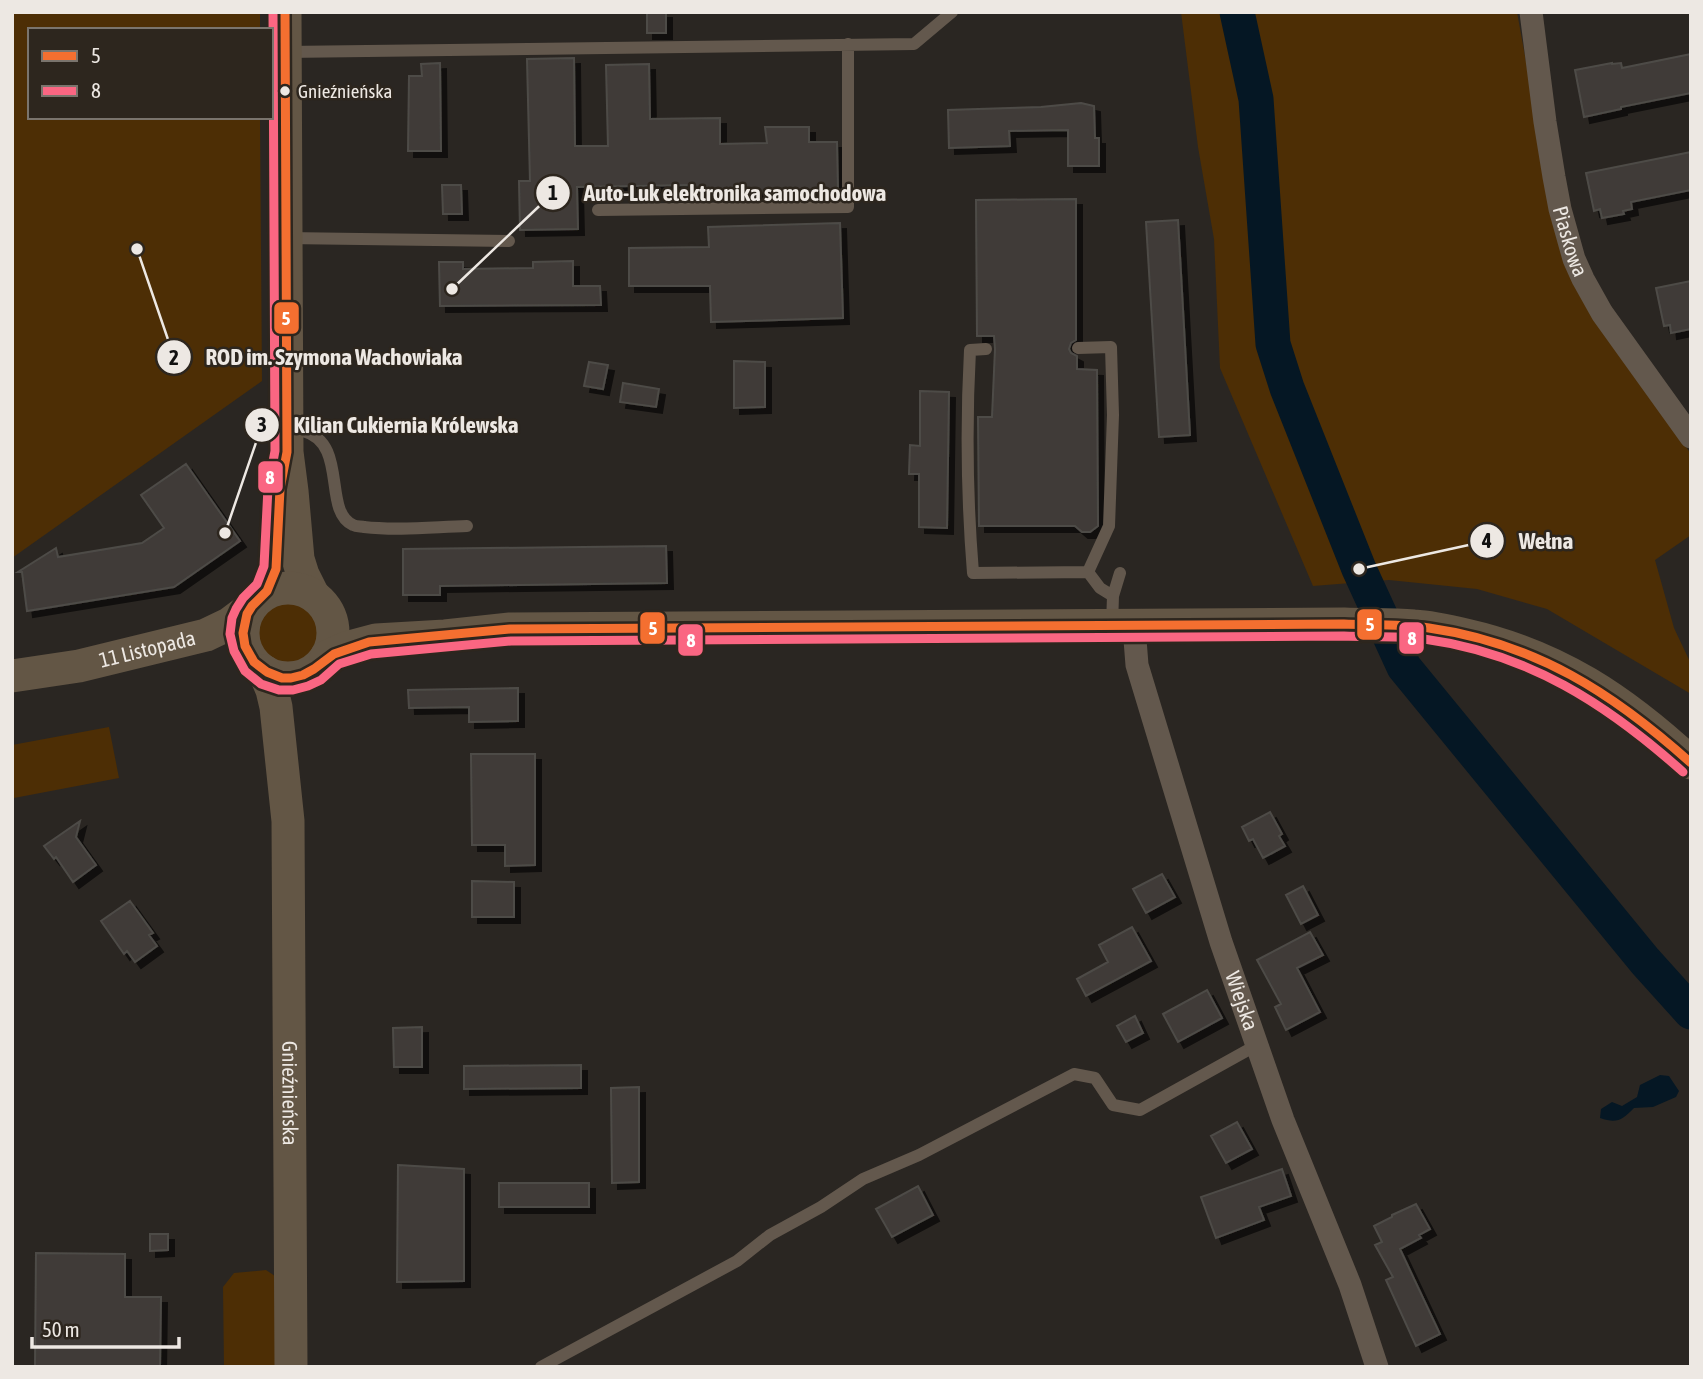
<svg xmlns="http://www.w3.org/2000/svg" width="1703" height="1379" font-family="'Asap Condensed',sans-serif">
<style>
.green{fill:#4d2e05}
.water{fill:#051724}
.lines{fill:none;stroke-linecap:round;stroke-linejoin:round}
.river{stroke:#051724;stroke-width:35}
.building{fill:#3f3b38;stroke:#4e4b47;stroke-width:2;filter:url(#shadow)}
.service{stroke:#63584d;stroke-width:12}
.minor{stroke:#63584d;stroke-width:23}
.secondary{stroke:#635645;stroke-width:33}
.bus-1-casing{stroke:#2d261e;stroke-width:14}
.bus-2-casing{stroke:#2d261e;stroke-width:14}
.bus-1{stroke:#f46f30;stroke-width:9}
.bus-2{stroke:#fa6682;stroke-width:9}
.bus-dot{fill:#ede8e3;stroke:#2d261e;stroke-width:2.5}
.labels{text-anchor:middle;stroke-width:5;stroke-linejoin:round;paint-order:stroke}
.bus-label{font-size:19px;fill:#ede8e3;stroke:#2d261e;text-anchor:start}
.street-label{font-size:21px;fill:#ede8e3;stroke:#2d261e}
.leader{fill:none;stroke:#ede8e3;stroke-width:2.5}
.callout-dot{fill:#ede8e3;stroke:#2d261e;stroke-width:2.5}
.mark-label{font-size:21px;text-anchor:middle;font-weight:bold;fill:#111}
.callout-label{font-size:23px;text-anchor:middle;font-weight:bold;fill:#ede8e3;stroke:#2d261e;stroke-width:5;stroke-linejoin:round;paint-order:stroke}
.line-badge{stroke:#2d261e;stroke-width:2.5}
.badge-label{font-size:19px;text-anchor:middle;font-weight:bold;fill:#fff}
</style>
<defs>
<filter id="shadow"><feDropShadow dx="6" dy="6" stdDeviation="0" flood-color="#0009"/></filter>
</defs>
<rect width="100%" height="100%" fill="#2a2622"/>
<!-- green -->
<path class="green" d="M12,12H260V30H30V117H260L262,381L12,558Z
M1181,12H1517L1560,250L1589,311L1691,454V535L1655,560L1674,628L1691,664V694L1547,609L1477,589L1389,580L1313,586L1220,368L1214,239L1198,147Z
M254 633a33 33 0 1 1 66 0a33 33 0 1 1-66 0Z
M109,727L119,778L14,798L12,790V745Z
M266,1270L278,1278L277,1367H224L223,1287L234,1273Z"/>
<!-- water -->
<path class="water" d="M1660,1075L1669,1076L1679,1091L1676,1097L1653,1107L1634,1108C1622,1120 1617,1124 1600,1118L1601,1109L1612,1102L1622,1106L1637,1097L1640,1085Z"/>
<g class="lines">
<!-- river -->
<path class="river" d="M1237,12L1256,99L1273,344L1287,388L1359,569L1404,667L1645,961L1691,1012"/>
</g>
<!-- building -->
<path class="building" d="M647,12H666V33H647Z
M1691,54V93L1621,107V109L1584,117L1575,70L1612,63V64L1621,63L1622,68Z
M574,58L575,146H608L606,65L649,64L650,119L720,118V144L767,143L765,127H809V142H837L838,190L691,193V185L577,187L578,229L520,230L519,181H530L527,59Z
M440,63L441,151H408L409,76H422L421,64Z
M1081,103L1094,106L1095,138H1099V166H1068V130L1009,131L1010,146L949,148L948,110L1041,107Z
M1691,152V190L1631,202L1632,209L1623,211L1624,214L1602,218L1600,209L1594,211L1586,173Z
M442,185H461L462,214H443Z
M1076,199V340L1071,343L1069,349L1071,353L1077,356V369L1097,370L1098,526L1090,532H1082L1075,526H979L978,417H992L995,349L994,336H977L976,200Z
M1178,220L1190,435L1159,437L1146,222Z
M840,223L843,318L711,322L710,286H629V248L709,247L708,227Z
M573,261V286H600L601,305L440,306L439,262H463V269L533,268V262Z
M1691,281V329L1671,333L1670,325L1664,326L1656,288Z
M734,361L765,362V407L734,408Z
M589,362L608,365L603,389L584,386Z
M623,383L659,389L656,407L620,402Z
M920,391L949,392L947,528L919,527V474H909L910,445L920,446Z
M186,464L240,541L174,587L27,611L22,572H18L56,548L58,557L142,543L164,528L141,495Z
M666,546L667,583L440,586V595H403V549Z
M518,688V721L469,722V707L409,708L408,690Z
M471,754H535V865L505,866V845H472Z
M1270,812L1282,834L1279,836L1285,846L1263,858L1253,839L1249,841L1242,827Z
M80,821L76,837L96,865L73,882L56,857L54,859L44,846Z
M1162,874L1175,897L1146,913L1133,889Z
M472,881L514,882V917H472Z
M1303,886L1318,915L1301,924L1286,895Z
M130,901L153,933L149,935L157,946L135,962L127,951L124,954L101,921Z
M1132,927L1151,961L1086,996L1077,979L1108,962L1099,945Z
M1310,932L1323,955L1297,968L1320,1012L1286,1030L1275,1007L1281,1004L1257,960Z
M1207,990L1222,1018L1178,1042L1163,1014Z
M1135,1016L1143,1033L1126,1042L1117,1026Z
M422,1027V1067H394L393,1028Z
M581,1065V1088L464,1089V1066Z
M639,1087V1182L612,1183L611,1088Z
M1237,1122L1252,1149L1226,1163L1211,1136Z
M398,1165L464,1169V1281L397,1282Z
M1282,1169L1291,1196L1259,1207L1264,1220L1216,1238L1201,1197Z
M499,1183H589V1207H499Z
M918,1186L933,1215L892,1237L876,1209Z
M1416,1204L1430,1229L1419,1235L1421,1238L1400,1249L1440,1334L1416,1346L1386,1280L1393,1277L1375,1245L1382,1242L1374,1226L1392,1217V1215Z
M150,1234H168V1250L150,1251Z
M36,1253L125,1254V1297H161L160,1367H35Z"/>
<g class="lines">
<!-- service -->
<path class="service" d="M285,52L914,44L952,12
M598,210L848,207V44
M286,238L509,241
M986,349L970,350C966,424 967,499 973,573L1088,572L1109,526L1113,415L1111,347L1078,348
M287,429C292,429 298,429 303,431C349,443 322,511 353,525C357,527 361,526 364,527C398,531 433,527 467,526
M1088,572L1100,588L1113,596L1112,625
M1113,596L1120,573
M541,1367L737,1261L770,1235L821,1207L863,1179L919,1155L1074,1074L1095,1078L1113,1105L1140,1110L1257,1045"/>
<!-- minor -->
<g class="minor">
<path id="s1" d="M1531,12L1545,122L1554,177L1560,209L1574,259L1583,279L1602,313L1691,437"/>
<path id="s2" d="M1134,627L1137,665L1221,942L1283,1120L1350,1285L1377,1367"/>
</g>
<!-- secondary -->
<g class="secondary">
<path d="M285,12L287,452L292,491L298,559L303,575L313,595"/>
<circle cx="288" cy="633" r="45"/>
<path d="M326,657L346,648L376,640L445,636L510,629L1344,624C1367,625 1391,624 1414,626C1431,627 1449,631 1466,635C1558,656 1623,700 1691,763"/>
<path id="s3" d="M264,671L272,690L276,707L288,821L291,1367"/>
<path id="s4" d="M12,676L79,666L206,635L229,624L249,609"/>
</g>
<defs>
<path id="bus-1" d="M285,12L287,452L280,489L276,569L267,591L252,606L247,614L243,633L245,646L254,662L267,672L282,678H291L303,675L314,669L334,654L369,642L510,629L1344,624C1372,625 1401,624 1429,628C1535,643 1613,693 1691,763"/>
<path id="bus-2" d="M273,12L275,451L268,488L264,566L257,584L243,598L236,609L232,618L230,634L234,651L245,671L261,684L279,690H293L308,686L321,680L339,664L371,654L511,641L1344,636C1371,637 1398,636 1424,639C1528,653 1607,704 1683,772"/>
</defs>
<!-- bus-1 casing -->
<use href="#bus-1" class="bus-1-casing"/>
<!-- bus-2 casing -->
<use href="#bus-2" class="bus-2-casing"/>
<!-- bus-1 -->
<use href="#bus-1" class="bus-1"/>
<!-- bus-2 -->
<use href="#bus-2" class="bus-2"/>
</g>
<!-- markers -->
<circle class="bus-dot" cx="285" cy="91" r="6"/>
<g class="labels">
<!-- bus labels -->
<g class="bus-label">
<text x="298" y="98">Gnieźnieńska</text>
</g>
<!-- street labels -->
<g class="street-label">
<text dy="7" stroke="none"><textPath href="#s1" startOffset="233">Piaskowa</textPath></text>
<text dy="7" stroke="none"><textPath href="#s4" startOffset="138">11 Listopada</textPath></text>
<text dy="7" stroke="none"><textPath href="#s2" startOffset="390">Wiejska</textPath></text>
<text dy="7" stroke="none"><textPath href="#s3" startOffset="425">Gnieźnieńska</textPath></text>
</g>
</g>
<!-- callouts -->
<path class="leader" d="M452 289L553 193M137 249L174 357M225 533L262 425M1359 569L1487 541"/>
<g class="callout-dot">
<circle cx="452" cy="289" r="7"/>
<circle cx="137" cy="249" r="7"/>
<circle cx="225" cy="533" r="7"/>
<circle cx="1359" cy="569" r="7"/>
<circle cx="553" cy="193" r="18"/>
<circle cx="174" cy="357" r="18"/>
<circle cx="262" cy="425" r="18"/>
<circle cx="1487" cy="541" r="18"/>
</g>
<g class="mark-label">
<text x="553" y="200">1</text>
<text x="174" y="365">2</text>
<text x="262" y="432">3</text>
<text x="1487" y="548">4</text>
</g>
<g class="callout-label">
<text x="735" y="201">Auto-Luk elektronika samochodowa</text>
<text x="334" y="365">ROD im. Szymona Wachowiaka</text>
<text x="406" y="433">Kilian Cukiernia Królewska</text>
<text x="1546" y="549">Wełna</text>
</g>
<g class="line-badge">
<rect x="273" y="301" width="27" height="34" rx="7" fill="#f46f30"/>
<rect x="257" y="460" width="27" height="34" rx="7" fill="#fa6682"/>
<rect x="1356" y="608" width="27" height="33" rx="7" fill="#f46f30"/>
<rect x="639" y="611" width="27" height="34" rx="7" fill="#f46f30"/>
<rect x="1398" y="621" width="27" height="34" rx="7" fill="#fa6682"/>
<rect x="677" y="623" width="27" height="34" rx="7" fill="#fa6682"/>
</g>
<g class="badge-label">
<text x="286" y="325">5</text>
<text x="270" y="484">8</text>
<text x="1370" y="631">5</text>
<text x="653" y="635">5</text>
<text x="1412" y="645">8</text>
<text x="691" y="647">8</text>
</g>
<!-- border -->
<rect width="1703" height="1379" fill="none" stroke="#ede8e3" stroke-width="28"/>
<!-- legend -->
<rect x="28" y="28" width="245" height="91" fill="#2d261e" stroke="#7a746d" stroke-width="2"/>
<rect x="42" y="51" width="35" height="10" fill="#f46f30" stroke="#7a746d" stroke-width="2"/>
<text x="91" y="63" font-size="21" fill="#ede8e3">5</text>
<rect x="42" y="86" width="35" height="10" fill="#fa6682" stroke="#7a746d" stroke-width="2"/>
<text x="91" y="98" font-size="21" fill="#ede8e3">8</text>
<!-- scale -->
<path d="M32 1337v10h147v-10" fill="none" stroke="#ede8e3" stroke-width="3.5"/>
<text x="42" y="1337" font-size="21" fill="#ede8e3" stroke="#2d261e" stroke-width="5" paint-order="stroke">50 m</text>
</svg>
